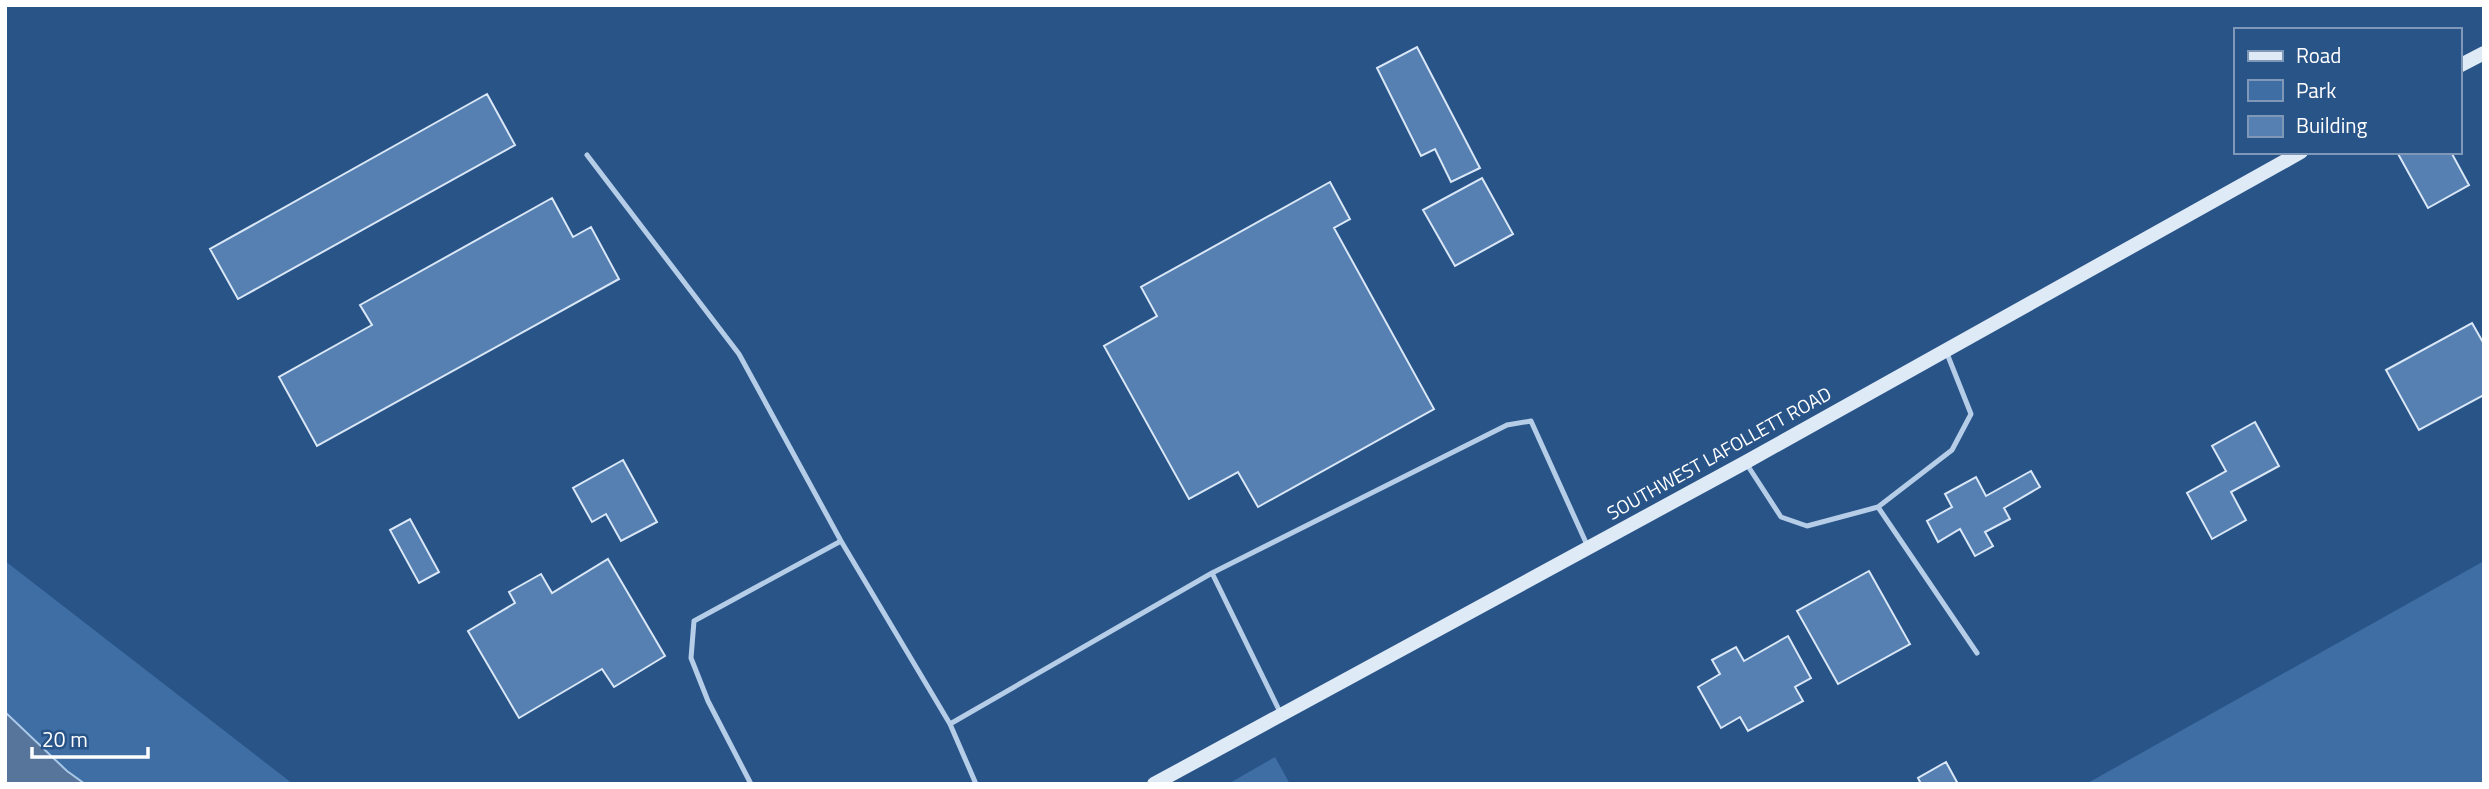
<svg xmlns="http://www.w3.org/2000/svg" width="2489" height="789" font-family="'Titillium Web',sans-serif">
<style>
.green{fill:#3e6ea4}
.water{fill:#57759a;stroke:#aac8e8;stroke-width:2}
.building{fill:#5680b1;stroke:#d9e7f7;stroke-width:2}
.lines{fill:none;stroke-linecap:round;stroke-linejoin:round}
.lane{stroke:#b6cde8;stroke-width:5}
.secondary{stroke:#dfeaf7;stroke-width:14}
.labels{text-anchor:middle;stroke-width:6;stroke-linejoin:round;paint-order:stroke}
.street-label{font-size:19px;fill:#fff;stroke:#295488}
</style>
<rect width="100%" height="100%" fill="#295488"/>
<!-- green -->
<path class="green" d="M5,561L293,784H5Z
M2484,561V784H2086Z
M1275,757L1290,784H1228Z"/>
<!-- water -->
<path class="water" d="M5,712L67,771L85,784H5Z"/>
<!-- building -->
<path class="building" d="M1417,47L1480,168L1451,182L1435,149L1421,156L1377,68Z
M487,94L515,145L238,299L210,249Z
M2397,152H2451L2469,185L2428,208Z
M1482,178L1513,234L1455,266L1423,210Z
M1330,182L1350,219L1334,228L1434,409L1258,507L1238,472L1189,499L1104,346L1157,316L1141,287Z
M552,198L573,237L591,227L619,279L317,446L279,377L372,325L360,305Z
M2472,323L2484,344V395L2419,430L2386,370Z
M2255,422L2279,466L2231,492L2246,520L2212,539L2187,493L2226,471L2212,446Z
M623,460L657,522L621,541L606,514L592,522L573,488Z
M2031,471L2040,487L2004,508L2010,519L1985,532L1993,546L1975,556L1960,529L1938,542L1927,521L1952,507L1945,494L1976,477L1986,496Z
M410,519L439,572L419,583L390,530Z
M608,559L665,656L614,687L602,669L519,718L468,631L515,603L509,592L541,574L552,593Z
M1869,571L1910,644L1838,684L1797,611Z
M1788,636L1811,678L1795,687L1803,701L1748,731L1740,717L1721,728L1698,687L1720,674L1712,660L1736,647L1744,661Z
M1946,762L1958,784H1921L1918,778Z"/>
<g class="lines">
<!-- lane -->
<path class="lane" d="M587,155L739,354L841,541L950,724L976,784
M1746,463L1781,517L1807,526L1878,507L1952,450L1971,414L1946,351
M1878,507L1977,653
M1212,573L1280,712
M950,724L1212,573L1507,425L1531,421L1588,547
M751,784L708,701L691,658L694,621L841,541"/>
<!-- secondary -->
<path class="secondary" d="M2459,66L2484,53
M1154,784L1746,462L2301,152"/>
</g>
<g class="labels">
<!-- street labels -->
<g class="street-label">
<text transform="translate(1719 453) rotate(-29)" y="7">SOUTHWEST LAFOLLETT ROAD</text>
</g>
</g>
<!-- border -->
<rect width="2489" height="789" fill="none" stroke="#ffffff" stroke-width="14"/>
<!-- legend -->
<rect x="2234" y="28" width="228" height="126" fill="#295488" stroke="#7f98b8" stroke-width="2"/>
<rect x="2248" y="51" width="35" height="10" fill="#dfeaf7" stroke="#7f98b8" stroke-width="2"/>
<text x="2296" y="63" font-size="21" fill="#ffffff">Road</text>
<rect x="2248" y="80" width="35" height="21" fill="#3e6ea4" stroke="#7f98b8" stroke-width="2"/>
<text x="2296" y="98" font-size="21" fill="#ffffff">Park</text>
<rect x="2248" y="116" width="35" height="21" fill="#5680b1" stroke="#7f98b8" stroke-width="2"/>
<text x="2296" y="133" font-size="21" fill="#ffffff">Building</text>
<!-- scale -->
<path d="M32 747v10h116v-10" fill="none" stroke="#ffffff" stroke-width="3.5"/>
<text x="42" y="747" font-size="21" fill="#ffffff" stroke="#295488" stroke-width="5" paint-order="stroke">20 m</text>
</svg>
